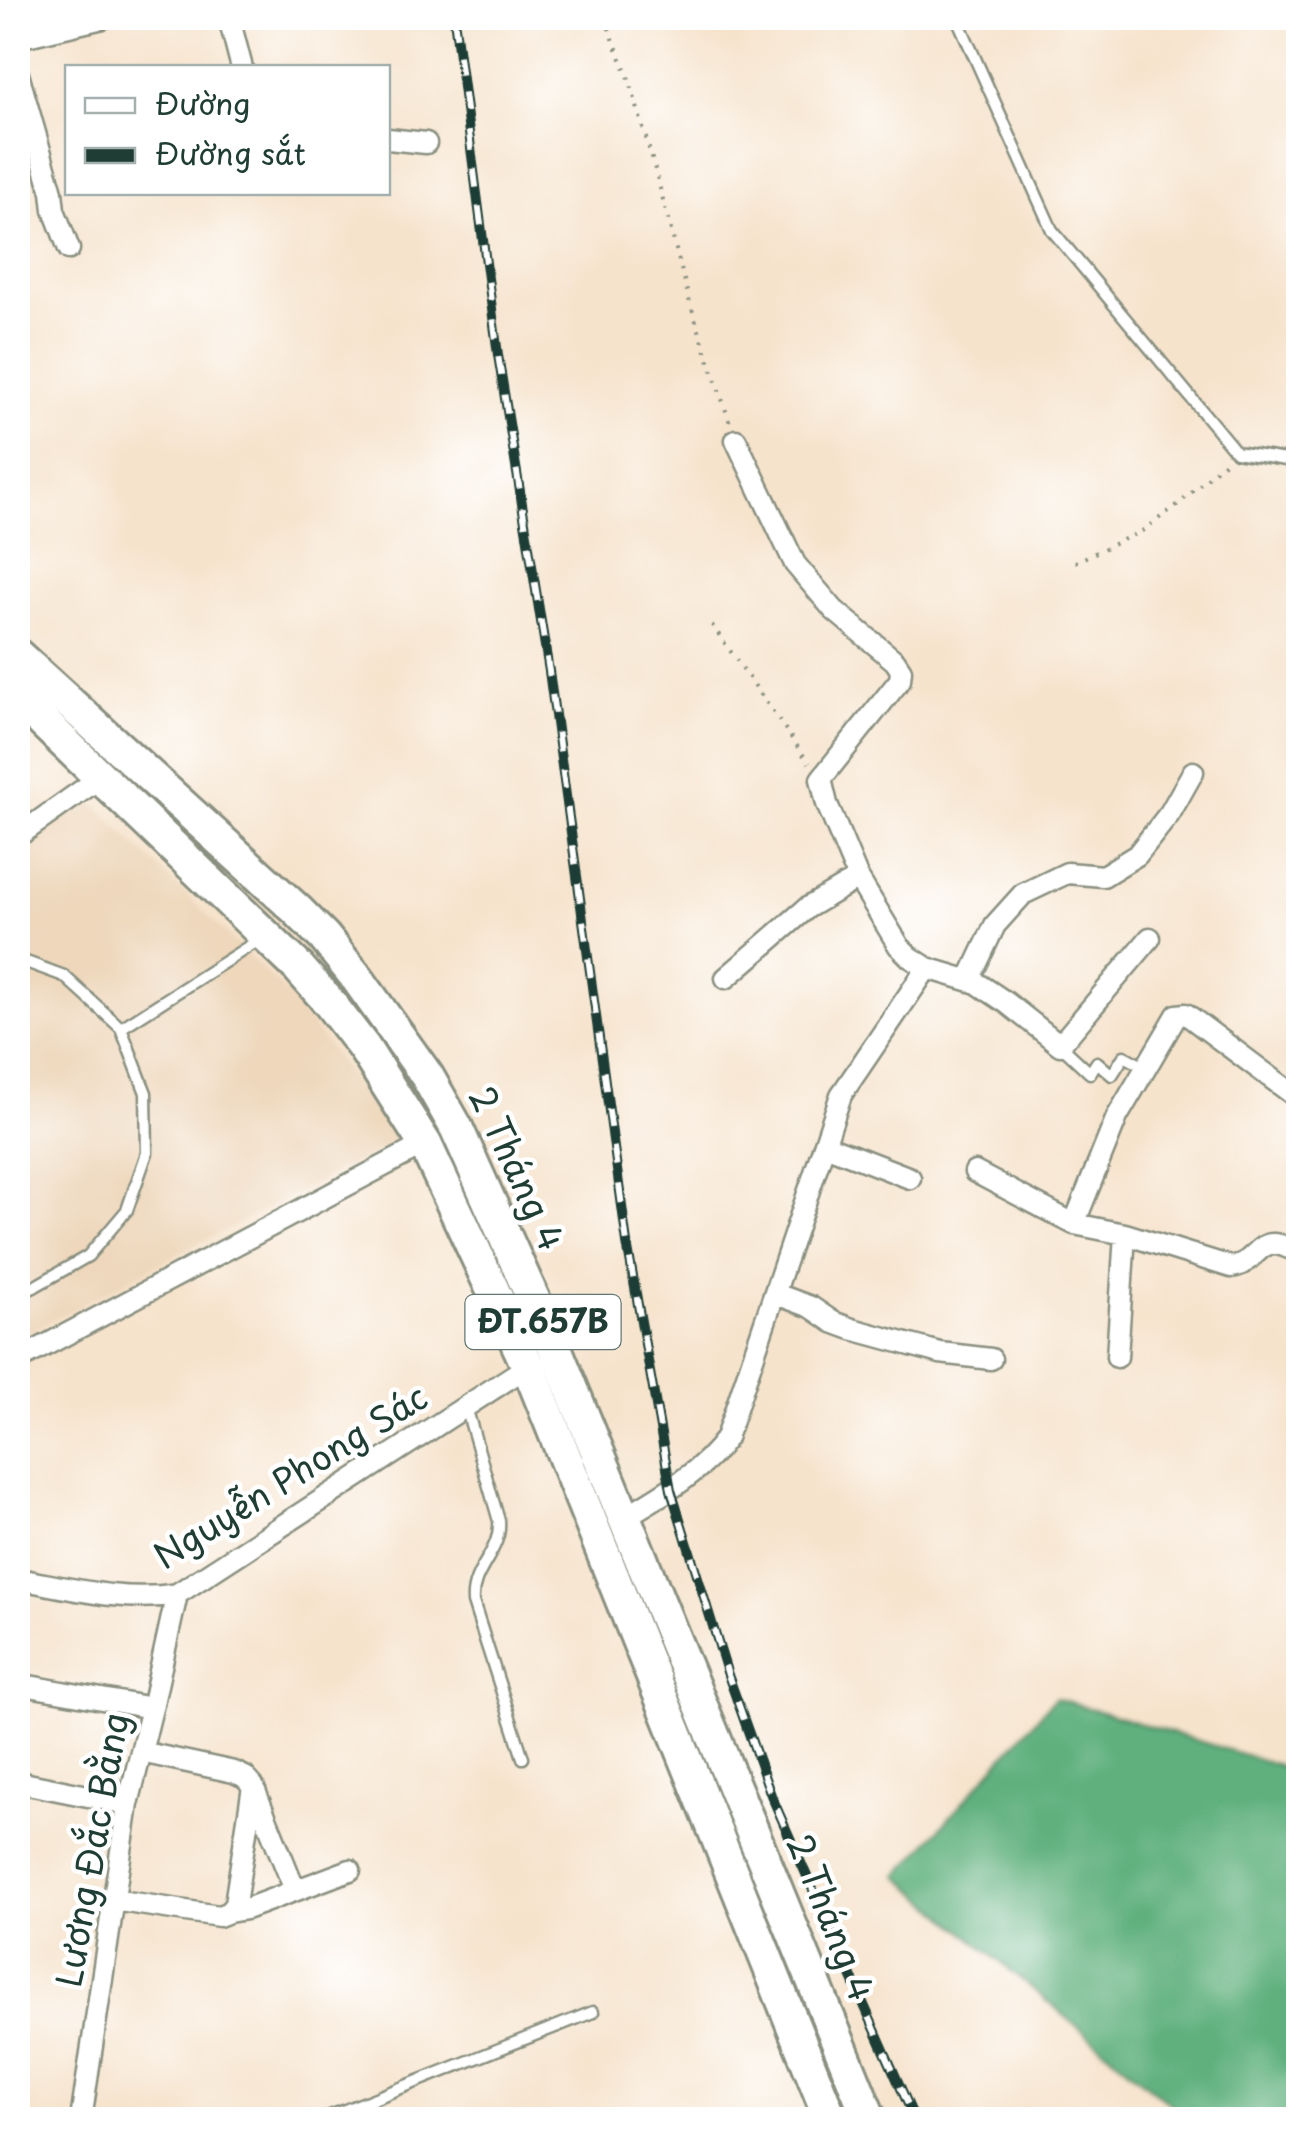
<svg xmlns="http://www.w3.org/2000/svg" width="1316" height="2137" font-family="'Playpen Sans',sans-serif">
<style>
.built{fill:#eed7bb}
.forest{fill:#5eb07d;stroke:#3e7658;stroke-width:2.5}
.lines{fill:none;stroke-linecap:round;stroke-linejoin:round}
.service-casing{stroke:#8a9080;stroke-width:15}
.minor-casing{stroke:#8a9080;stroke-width:25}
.primary-casing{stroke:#8a9080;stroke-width:38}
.path{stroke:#8a9080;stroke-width:4;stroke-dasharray:2.5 8;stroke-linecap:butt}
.service{stroke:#fff;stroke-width:10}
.minor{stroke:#fff;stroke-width:20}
.primary{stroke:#fff;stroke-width:32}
.rail-casing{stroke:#1f3d34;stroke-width:10}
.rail{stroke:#fff;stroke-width:6;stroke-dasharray:19;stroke-linecap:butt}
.labels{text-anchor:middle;stroke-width:9;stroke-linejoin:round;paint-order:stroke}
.shield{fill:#fff;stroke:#627771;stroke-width:2.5}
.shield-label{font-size:32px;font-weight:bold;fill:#1f3d34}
.street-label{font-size:35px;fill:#1f3d34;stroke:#fff}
</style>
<rect width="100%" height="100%" fill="#fff"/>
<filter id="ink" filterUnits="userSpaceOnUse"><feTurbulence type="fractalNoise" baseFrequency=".01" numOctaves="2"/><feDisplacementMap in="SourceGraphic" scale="20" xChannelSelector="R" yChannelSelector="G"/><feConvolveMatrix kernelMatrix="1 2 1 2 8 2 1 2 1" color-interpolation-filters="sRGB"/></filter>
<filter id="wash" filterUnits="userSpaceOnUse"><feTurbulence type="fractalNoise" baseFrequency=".0048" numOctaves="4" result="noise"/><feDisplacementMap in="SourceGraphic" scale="40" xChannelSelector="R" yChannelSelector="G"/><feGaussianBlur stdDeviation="2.25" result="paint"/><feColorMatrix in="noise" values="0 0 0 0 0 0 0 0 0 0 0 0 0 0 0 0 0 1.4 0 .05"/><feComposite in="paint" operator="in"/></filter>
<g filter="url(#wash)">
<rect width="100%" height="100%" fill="#f6e3cc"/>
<!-- built -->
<path class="built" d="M88,798L291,997L399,1140L18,1338V848Z"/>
<!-- forest -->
<path class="forest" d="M1055,1698L1298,1771V2119H1188L898,1876Z"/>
</g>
<g filter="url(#ink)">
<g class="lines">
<defs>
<path id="service" d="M957,18L1052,230L1236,452L1298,462
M18,959L64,976L121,1028L146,1093L147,1153L127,1210L88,1256L32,1288L18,1291
M121,1028L262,938
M1060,1045L1090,1073L1097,1062L1112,1075L1124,1056L1146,1068
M466,1407L499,1521C502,1552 470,1570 473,1602L523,1758
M320,2120L593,2012"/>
<path id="minor" d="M229,18L242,68
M18,38L103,18
M18,74L52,192L54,210L69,249
M388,139L426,143
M736,440L795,564L834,610L895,661L901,670L900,680L821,779L827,804L858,878L899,946L910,957L927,968
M18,836L101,777
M726,978L807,908L858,878
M969,980L995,925L1023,894L1067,873L1103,876L1137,855L1170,813L1193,772
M825,1145L910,1178
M975,1172L1074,1224L1125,1234L1231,1267C1253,1265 1258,1242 1274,1244C1282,1244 1291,1249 1298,1252
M1074,1224L1117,1117L1177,1015L1186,1014L1298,1098
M776,1294L811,1307L833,1322L852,1329L940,1353L991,1359
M1117,1357L1125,1234
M18,1360L425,1144
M623,1518C658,1497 703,1472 726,1438L841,1095L927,968L977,983L1007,1003L1060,1045L1150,938
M18,1579C70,1588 123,1603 177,1594L528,1366
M18,1684L152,1708
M141,1752L234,1772L245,1777L253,1786L295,1890
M18,1782L128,1804
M113,1900L219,1916L229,1912L235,1904L253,1786
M229,1912L246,1909L350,1870
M81,2120L128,1804L152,1708L177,1594"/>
<path id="primary" d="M18,656L297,910L324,937L357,978L427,1076L456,1127L556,1350L870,2120
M18,698L298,967L328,1001L364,1048L425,1144L528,1366L831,2120"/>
</defs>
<!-- service casing -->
<use href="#service" class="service-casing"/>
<!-- minor casing -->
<use href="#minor" class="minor-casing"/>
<!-- primary casing -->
<use href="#primary" class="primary-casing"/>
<!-- path -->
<path class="path" d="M605,18L630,82L656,173L690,303L730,423
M1075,562L1142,531L1180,503L1227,460
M712,625L809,763"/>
<!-- service -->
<use href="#service" class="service"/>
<!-- minor -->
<use href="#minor" class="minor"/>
<!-- primary -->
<use href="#primary" class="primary"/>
<defs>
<path id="rail" d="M454,18L498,355L549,671L627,1243L671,1490L728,1675L771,1795L915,2120"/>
</defs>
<!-- rail casing -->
<use href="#rail" class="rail-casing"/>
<!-- rail -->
<use href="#rail" class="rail"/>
</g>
</g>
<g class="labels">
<!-- shield labels -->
<rect class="shield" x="465.5" y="1295" width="155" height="54" rx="8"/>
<g class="shield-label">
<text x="543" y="1333">ĐT.657B</text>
</g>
<!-- street labels -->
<g class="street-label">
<text transform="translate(516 1169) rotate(65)" y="12">2 Tháng 4</text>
<text transform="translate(291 1477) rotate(-32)" y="12">Nguyễn Phong Sác</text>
<text transform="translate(93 1850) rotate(-80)" y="12">Lương Đắc Bằng</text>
<text transform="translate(830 1918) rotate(68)" y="12">2 Tháng 4</text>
</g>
</g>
<!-- margin -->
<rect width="1316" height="2137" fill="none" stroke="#fff" stroke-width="60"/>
<!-- legend -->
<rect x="65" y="65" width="325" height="130" fill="#ffffff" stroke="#a5b1ae" stroke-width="2.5"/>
<rect x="85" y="98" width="50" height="15" fill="#ffffff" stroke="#a5b1ae" stroke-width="2.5"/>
<text x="155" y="115" font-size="30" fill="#1f3d34">Đường</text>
<rect x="85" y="148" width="50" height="15" fill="#1f3d34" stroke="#a5b1ae" stroke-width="2.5"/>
<text x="155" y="165" font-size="30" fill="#1f3d34">Đường sắt</text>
</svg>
